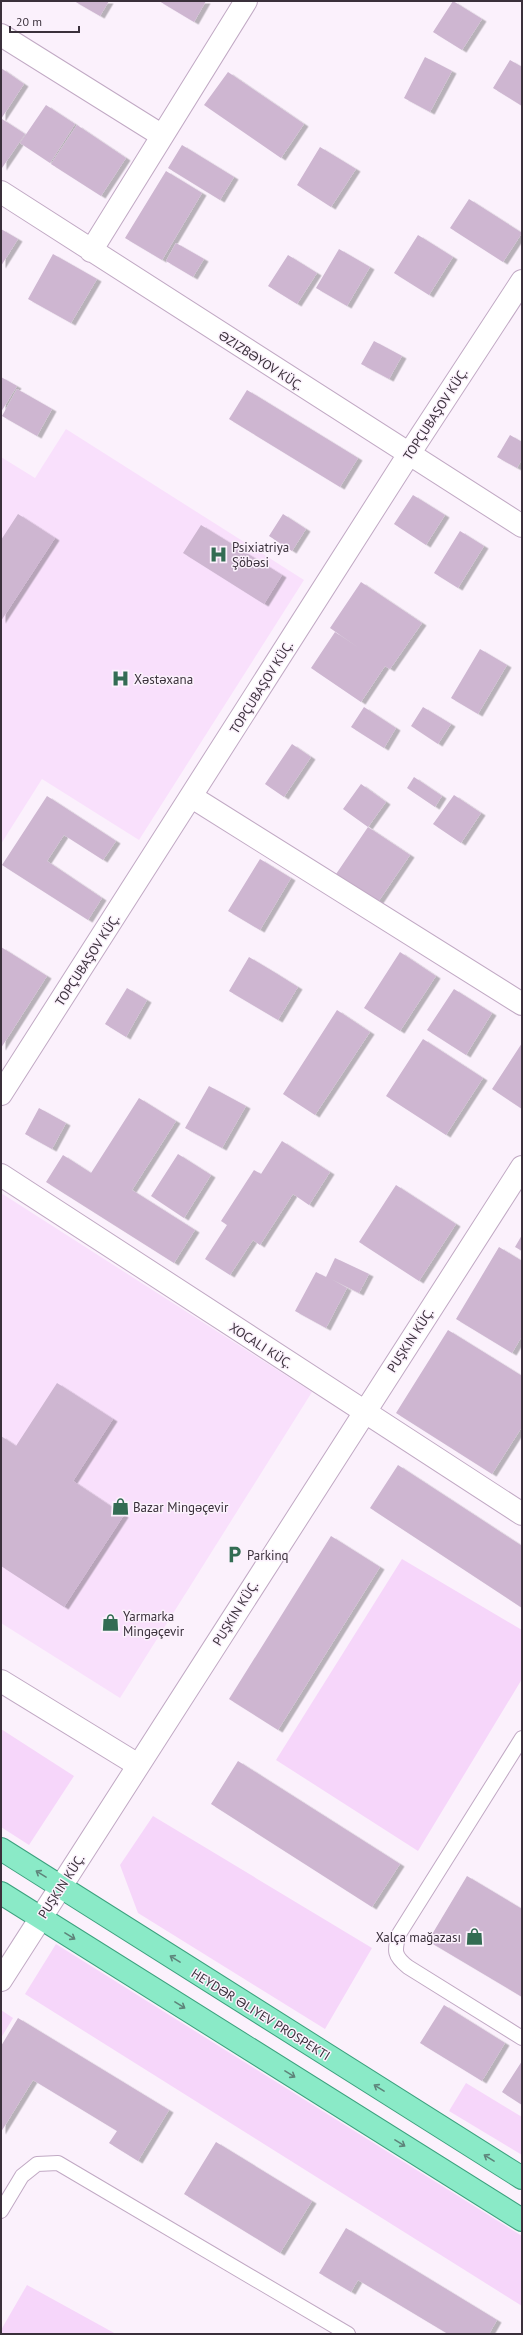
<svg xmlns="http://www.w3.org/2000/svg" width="523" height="2335" font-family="'PT Sans',sans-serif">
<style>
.built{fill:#f9e0fc}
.green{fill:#f6d6fa}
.building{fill:#ceb6d1;filter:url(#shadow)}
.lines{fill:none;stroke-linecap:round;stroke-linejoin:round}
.lane-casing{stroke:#c1a9c4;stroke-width:16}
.street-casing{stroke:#c1a9c4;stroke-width:24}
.primary-casing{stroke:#3ba07d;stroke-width:24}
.lane{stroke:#fff;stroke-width:14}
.street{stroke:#fff;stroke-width:22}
.primary{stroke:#8aeac7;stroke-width:22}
.oneway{stroke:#5e847a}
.labels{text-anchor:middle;stroke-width:3;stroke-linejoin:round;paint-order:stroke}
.street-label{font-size:13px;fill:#3a303b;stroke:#fbf1fc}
.poi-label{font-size:13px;fill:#3a303b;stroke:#fbf1fc;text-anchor:start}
</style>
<defs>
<filter id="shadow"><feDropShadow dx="4.5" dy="2.5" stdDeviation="0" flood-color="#0004"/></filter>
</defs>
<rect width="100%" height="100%" fill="#fbf1fc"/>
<!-- built -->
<path class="built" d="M66,429L304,580L139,840L42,779L1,844V457L35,478Z
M1,1193L312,1392L120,1698L1,1623Z"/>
<!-- green -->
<path class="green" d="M402,1559L522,1630V1679L418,1851L276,1760Z
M1,1729L74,1776L29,1845L1,1827Z
M153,1816L372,1948L325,2029L138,1913L120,1865Z
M56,1944L522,2236V2306L25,1994Z
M1,2010L13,2018L1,2038Z
M466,2083L522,2117V2155L449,2111Z
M27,2285L116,2334H1V2330Z"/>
<!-- building -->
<path class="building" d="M74,1H109L100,16Z
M159,1H206L194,22Z
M453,1L482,19L462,50L433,32Z
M425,57L452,71L430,112L404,98Z
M510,60L522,67V106L493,88Z
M1,68L24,84L1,119Z
M228,72L304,124L281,158L204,105Z
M46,105L75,124L50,163L20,143Z
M2,119L25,134L2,168L1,121Z
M77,125L126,158L101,196L51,164Z
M182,145L234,177L220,200L168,168Z
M320,147L356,169L331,207L297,185Z
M166,171L202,193L162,260L125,238Z
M469,199L522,233L503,262L450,228Z
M1,229L18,239L1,266Z
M418,235L453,257L429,295L394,273Z
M176,243L204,259L193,277L166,261Z
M339,249L370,267L347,306L316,288Z
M53,254L97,279L71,323L28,299Z
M288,255L317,273L297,304L268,286Z
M374,341L402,356L389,379L361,364Z
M1,377L17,386L1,412Z
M17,389L52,409L37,436L2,416Z
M247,390L358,458L340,487L229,419Z
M510,435L522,442V459L517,468L497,457Z
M413,495L445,515L426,545L394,524Z
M18,514L55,538L1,621V540Z
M283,514L306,529L292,551L269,536Z
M201,525L282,575L264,604L183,553Z
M460,531L484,546L458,588L434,573Z
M361,582L422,623L390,669L385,666L361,702L311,668L335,632L359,648L330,628Z
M480,649L507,665L478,714L451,698Z
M364,707L396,728L384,748L351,727Z
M423,707L451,724L438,744L411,726Z
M292,744L311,757L284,797L265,784Z
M414,777L442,796L435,807L407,788Z
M361,784L386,802L368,827L343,809Z
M454,795L481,813L461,843L433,824Z
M47,796L116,841L103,860L64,835L47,861L102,898L88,920L2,865Z
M368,827L410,855L374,908L332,880Z
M260,859L291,878L260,930L228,911Z
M1,947L47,976L1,1048Z
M400,952L436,976L400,1031L364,1008Z
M249,957L274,972L258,998L274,972L298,987L278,1020L229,991Z
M127,988L147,1000L126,1037L105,1024Z
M454,989L492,1013L466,1055L427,1030Z
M337,1010L370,1032L315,1115L283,1094Z
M423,1039L483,1078L446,1135L386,1096Z
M522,1043V1109L492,1089Z
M209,1086L246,1106L222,1148L185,1128Z
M139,1098L176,1121L132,1190L195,1230L174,1263L46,1182L63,1155L91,1173Z
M39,1108L66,1123L52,1149L25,1134Z
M282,1141L330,1172L309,1205L293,1194L260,1245L253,1240L230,1275L205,1259L227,1225L221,1221L254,1170L261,1174Z
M178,1154L211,1175L184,1218L151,1196Z
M396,1185L456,1224L419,1281L359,1242Z
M522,1235V1251L515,1247Z
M499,1247L522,1261V1336L512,1353L456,1319Z
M335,1258L369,1274L359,1293L331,1279L347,1288L326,1328L295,1311L316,1272L326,1277Z
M448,1330L522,1376V1427L492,1474L396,1413Z
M57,1383L113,1419L73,1481L124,1515L64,1607L1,1566V1436L16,1446Z
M398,1465L522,1546V1608L370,1508Z
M331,1536L380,1567L278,1730L229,1699Z
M238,1761L400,1864L372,1907L211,1804Z
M467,1876L522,1909V1997L428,1941Z
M444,2005L505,2043L482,2081L420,2043Z
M18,2018L169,2110L138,2161L109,2143L117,2131L33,2080L1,2132V2046Z
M522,2061V2105L502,2092Z
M216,2142L312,2201L280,2253L184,2194Z
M346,2228L497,2320L489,2334H448L358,2280L351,2292L319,2273Z"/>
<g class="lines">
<defs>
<path id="lane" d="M522,1738L399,1934C394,1951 394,1956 408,1967L522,2038
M1,2211L22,2176L37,2164L58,2163L348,2334"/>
<path id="street" d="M1,35L161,135
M1,192L522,526
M91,251L246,1
M192,797L522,1004
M1,1094L409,454L522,281
M1,1175L522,1514
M1,1681L138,1765
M1,1980L522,1167"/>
<path id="primary" d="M1,1849L522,2178
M1,1893L522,2220"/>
</defs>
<!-- lane casing -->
<use href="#lane" class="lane-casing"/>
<!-- street casing -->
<use href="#street" class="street-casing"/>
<!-- primary casing -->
<use href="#primary" class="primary-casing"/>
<!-- lane -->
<use href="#lane" class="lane"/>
<!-- street -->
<use href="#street" class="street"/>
<!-- primary -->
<use href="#primary" class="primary"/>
</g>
<!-- one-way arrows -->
<defs><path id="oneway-shaft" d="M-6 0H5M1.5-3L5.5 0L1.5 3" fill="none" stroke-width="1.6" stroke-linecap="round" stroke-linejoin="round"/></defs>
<g class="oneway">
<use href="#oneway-shaft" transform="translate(41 1874) rotate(-148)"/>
<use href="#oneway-shaft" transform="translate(70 1936) rotate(32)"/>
<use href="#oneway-shaft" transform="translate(175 1959) rotate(-148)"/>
<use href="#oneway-shaft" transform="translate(180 2005) rotate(32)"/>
<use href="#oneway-shaft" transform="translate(290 2074) rotate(32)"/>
<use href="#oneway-shaft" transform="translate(379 2088) rotate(-148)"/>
<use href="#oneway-shaft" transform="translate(400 2143) rotate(32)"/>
<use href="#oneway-shaft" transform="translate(489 2158) rotate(-148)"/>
</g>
<!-- icons -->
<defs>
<symbol id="hospital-bare" viewBox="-9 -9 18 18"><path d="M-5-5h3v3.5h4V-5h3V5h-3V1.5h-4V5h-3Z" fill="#336c53" stroke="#fbf1fc" stroke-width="2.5" paint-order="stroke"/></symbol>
<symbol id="shop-bare" viewBox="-9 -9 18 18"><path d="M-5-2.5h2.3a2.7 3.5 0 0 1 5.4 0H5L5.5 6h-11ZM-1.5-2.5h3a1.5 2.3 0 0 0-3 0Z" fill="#336c53" stroke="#fbf1fc" stroke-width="2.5" paint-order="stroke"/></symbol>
<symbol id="parking-bare" viewBox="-9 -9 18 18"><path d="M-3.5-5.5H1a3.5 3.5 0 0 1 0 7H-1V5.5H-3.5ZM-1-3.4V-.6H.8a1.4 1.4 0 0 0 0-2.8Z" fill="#336c53" stroke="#fbf1fc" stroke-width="2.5" paint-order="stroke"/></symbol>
</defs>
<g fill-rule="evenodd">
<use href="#hospital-bare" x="206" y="542" width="25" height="25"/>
<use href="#hospital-bare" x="108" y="666" width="25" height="25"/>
<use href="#shop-bare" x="108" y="1494" width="25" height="25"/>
<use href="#parking-bare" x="222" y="1542" width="25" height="25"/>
<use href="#shop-bare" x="98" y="1610" width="25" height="25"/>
<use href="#shop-bare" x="462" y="1924" width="25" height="25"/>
</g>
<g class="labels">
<!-- street labels -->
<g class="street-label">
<text transform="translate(261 360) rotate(33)" y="5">ƏZIZBƏYOV KÜÇ.</text>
<text transform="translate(435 414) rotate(-57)" y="5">TOPÇUBAŞOV KÜÇ.</text>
<text transform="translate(261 687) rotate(-58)" y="5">TOPÇUBAŞOV KÜÇ.</text>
<text transform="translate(87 960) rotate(-57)" y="5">TOPÇUBAŞOV KÜÇ.</text>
<text transform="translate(410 1340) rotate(-57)" y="5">PUŞKIN KÜÇ.</text>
<text transform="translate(261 1345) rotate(33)" y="5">XOCALI KÜÇ.</text>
<text transform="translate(235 1613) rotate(-58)" y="5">PUŞKIN KÜÇ.</text>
<text transform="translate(61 1886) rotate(-57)" y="5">PUŞKIN KÜÇ.</text>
<text transform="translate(261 2014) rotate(32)" y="5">HEYDƏR ƏLIYEV PROSPEKTI</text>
</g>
<!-- poi labels -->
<g class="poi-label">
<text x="232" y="552">Psixiatriya<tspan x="232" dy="15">Şöbəsi</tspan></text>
<text x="134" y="684">Xəstəxana</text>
<text x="133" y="1512">Bazar Mingəçevir</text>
<text x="247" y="1560">Parkinq</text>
<text x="123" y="1621">Yarmarka<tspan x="123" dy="15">Mingəçevir</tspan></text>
<text x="461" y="1942" text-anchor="end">Xalça mağazası</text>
</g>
</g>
<!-- border -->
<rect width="523" height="2335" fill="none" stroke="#3a303b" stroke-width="4"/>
<!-- scale -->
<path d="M10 26v6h69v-6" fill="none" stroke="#3a303b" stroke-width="2"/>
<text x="16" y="26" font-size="12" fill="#3a303b" stroke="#fbf1fc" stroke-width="3" paint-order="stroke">20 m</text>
</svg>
